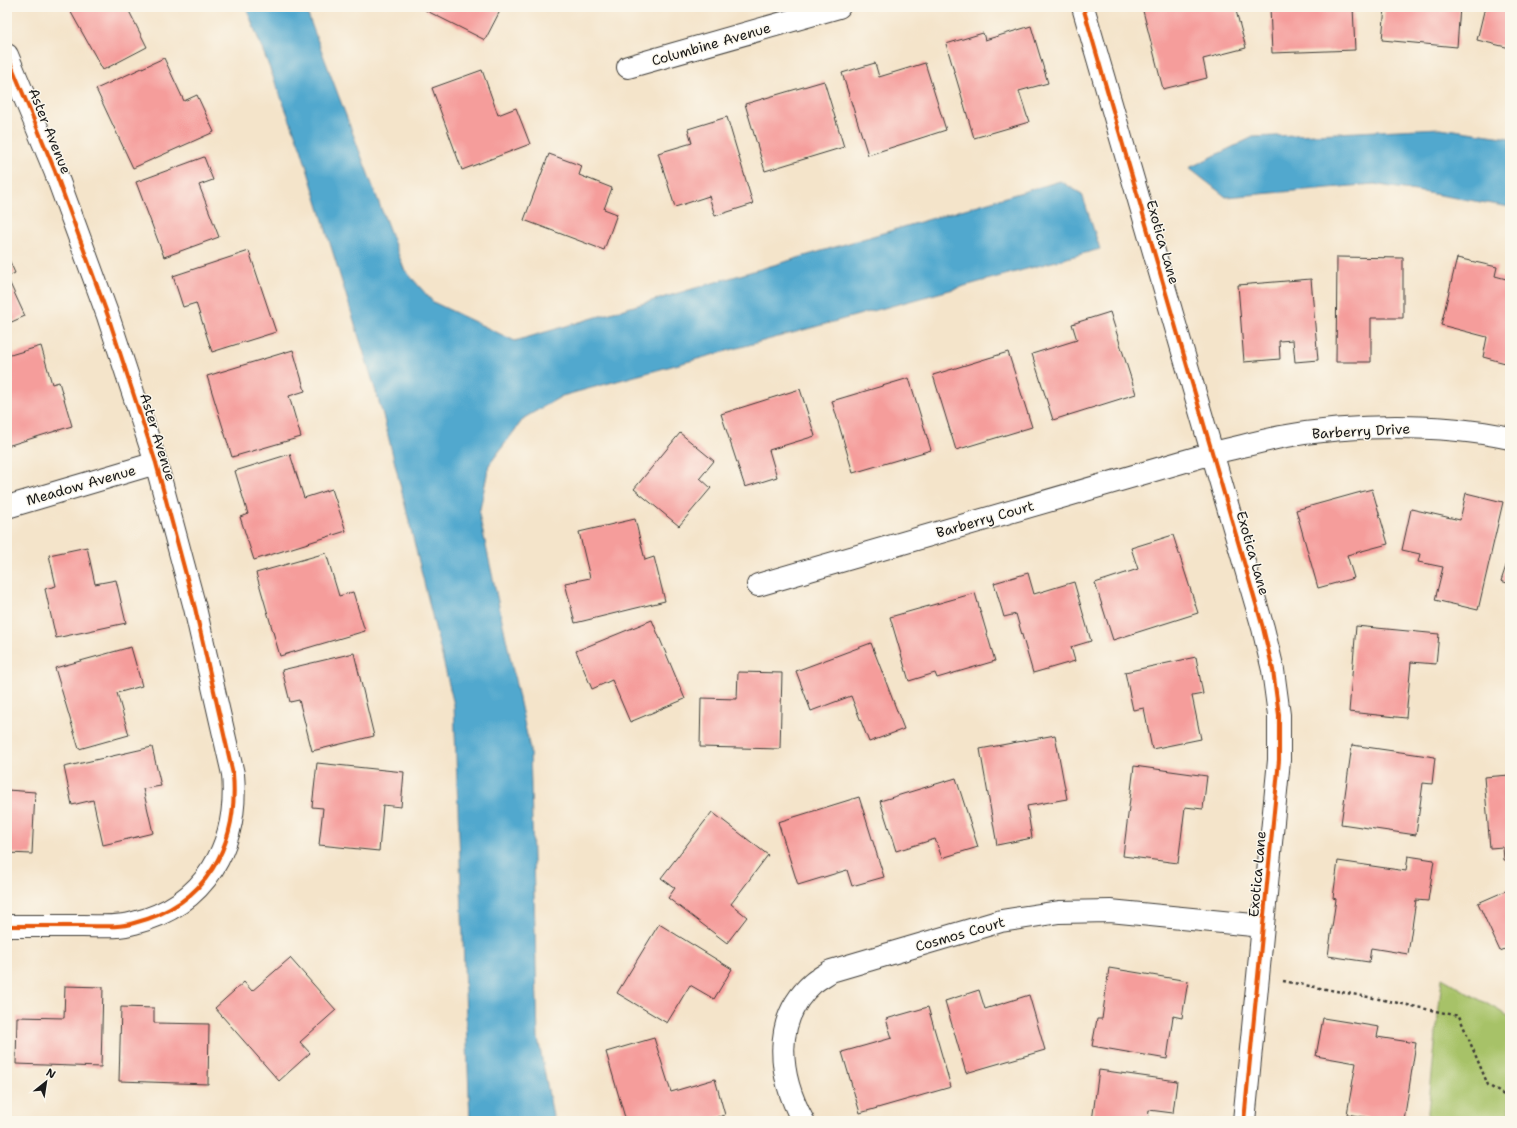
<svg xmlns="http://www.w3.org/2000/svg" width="1517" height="1128" font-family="'Shantell Sans',sans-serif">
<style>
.green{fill:#a7c268;stroke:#626f42}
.water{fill:#51a8ce;stroke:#366275}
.building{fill:#f59d9b}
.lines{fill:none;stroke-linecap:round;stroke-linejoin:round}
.minor-casing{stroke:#3c3a36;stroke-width:24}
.path{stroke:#3c3a36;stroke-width:2.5;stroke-dasharray:3 3;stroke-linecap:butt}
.minor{stroke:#fff;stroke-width:22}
.cycleway-casing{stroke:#fbf7ec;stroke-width:6}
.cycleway{stroke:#e8590c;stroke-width:4}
.labels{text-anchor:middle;stroke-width:3;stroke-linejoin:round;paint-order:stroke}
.street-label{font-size:14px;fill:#1c1c1c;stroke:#fbf7ec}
</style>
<rect width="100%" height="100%" fill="#fbf7ec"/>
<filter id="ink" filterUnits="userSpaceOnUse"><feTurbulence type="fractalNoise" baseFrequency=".025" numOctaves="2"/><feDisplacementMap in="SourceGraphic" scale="8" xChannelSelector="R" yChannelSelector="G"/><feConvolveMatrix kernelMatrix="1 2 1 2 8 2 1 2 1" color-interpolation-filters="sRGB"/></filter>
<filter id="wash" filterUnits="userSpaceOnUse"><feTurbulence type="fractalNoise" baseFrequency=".012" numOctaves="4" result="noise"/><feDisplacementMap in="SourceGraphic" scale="16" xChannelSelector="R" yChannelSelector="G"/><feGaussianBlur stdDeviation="0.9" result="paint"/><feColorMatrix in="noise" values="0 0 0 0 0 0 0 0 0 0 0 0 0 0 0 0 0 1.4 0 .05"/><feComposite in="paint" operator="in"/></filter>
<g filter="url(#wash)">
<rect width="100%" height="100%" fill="#f4e4ca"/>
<!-- green -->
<path class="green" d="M1442,978L1510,1017V1121H1427Z"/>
<!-- water -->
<path class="water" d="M246,7H305L404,269L433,302L515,341L1060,181L1082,194L1100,249L562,396L524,418L489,465L479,514L530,749L538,1038L554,1121H470L454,705L383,415L301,149Z
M1440,128L1510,138V207L1374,184L1226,197L1189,168L1253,137Z"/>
<g id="blocks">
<!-- building -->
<path class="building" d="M68,7H127L147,47L103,70Z
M426,7H502L485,40L425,10Z
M1142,7H1235L1246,48L1203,59L1207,78L1163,89Z
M1270,7H1353L1355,50L1272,53Z
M1385,7H1460L1457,47L1382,40Z
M1485,7H1510V48L1477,40Z
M1031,26L1048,83L1019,91L1029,122L974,138L946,44L983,33L985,40Z
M164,58L184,101L197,95L214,132L133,168L96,89Z
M875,63L879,77L925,63L946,130L868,155L842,73Z
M482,70L498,115L516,108L530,144L462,170L432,88Z
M824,81L844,147L765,171L745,104Z
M727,117L753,204L715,216L709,196L675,207L658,153L692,143L688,129Z
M549,154L582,166L579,175L612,188L604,209L617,214L604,250L524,220Z
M204,157L213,180L199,185L219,237L164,257L136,182Z
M249,251L276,332L212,352L196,303L183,307L173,276Z
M7,255L15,273L7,277Z
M1337,257L1403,258V318H1371V362H1336Z
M1457,258L1497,267L1495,276L1510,280L1509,364L1483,357L1487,337L1441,325Z
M7,277L25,316L7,324Z
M1311,279L1318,360L1295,362L1293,340L1279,341L1280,359L1244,362L1238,285Z
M1110,312L1136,394L1053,420L1032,354L1077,340L1072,324Z
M41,346L52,384L59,382L72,426L7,446V356Z
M293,350L305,391L289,396L301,437L232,457L207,376Z
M1008,352L1032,427L956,450L933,375Z
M909,378L931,450L853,473L832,401Z
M800,389L815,436L769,450L777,477L745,487L721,414Z
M680,433L714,461L700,478L711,488L679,526L634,489Z
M290,454L304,498L332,489L346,531L254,560L240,517L248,514L235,471Z
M1372,489L1388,544L1347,555L1354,578L1318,588L1296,510Z
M1466,493L1503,502L1478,610L1435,600L1443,567L1418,562L1420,554L1402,550L1411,509L1460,520Z
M635,519L645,560L654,557L665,601L575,623L565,583L590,578L579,532Z
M1173,535L1198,613L1113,640L1095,583L1138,569L1131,548Z
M87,547L95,584L116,580L126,623L56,638L45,589L56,586L49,555Z
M326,553L339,596L353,592L365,631L280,656L256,573Z
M1510,554V584L1501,581Z
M1028,573L1034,594L1074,582L1091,641L1071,647L1075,661L1033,673L1016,614L1004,617L994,583Z
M975,593L995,661L937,678L935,673L909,681L890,617Z
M652,620L685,699L630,722L612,680L592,689L576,651Z
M1356,626L1439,634L1436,664L1411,662L1406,718L1349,712Z
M871,643L904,729L869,742L851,696L811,711L796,671Z
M131,647L142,686L117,693L129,735L79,749L55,668Z
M354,653L374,736L312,751L299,700L290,702L282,670Z
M1196,657L1203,694L1192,696L1201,739L1152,749L1144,708L1133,710L1125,672Z
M738,672L782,673L780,749L700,747L701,698L737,699Z
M1055,735L1067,799L1027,806L1032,838L997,845L980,749Z
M1352,745L1435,757L1432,784L1423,783L1416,835L1341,824Z
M152,747L161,786L143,789L153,833L103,845L93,800L72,805L64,767Z
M317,763L404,772L401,807L383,805L379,851L319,845L323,808L312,807Z
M1134,766L1207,776L1203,809L1185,807L1178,863L1123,856Z
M1510,775V860H1504L1503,847L1490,848L1484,777Z
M956,778L978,847L942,858L935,839L896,851L880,801Z
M7,790L35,792L32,854L7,853Z
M859,797L884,877L852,886L847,870L798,885L778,822Z
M712,812L768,855L731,904L747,917L727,943L668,898L675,888L661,878Z
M1408,856L1434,860L1428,901L1416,900L1408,954L1371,948L1369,962L1328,956L1336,899L1333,898L1338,861L1406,871Z
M1510,889V947L1500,951L1478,903Z
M659,924L732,969L714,999L690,985L667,1023L617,993Z
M290,958L336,1010L300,1042L310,1053L279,1081L215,1008L244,982L252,991Z
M1109,968L1188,981L1182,1018L1173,1016L1167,1059L1092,1046L1097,1019H1102Z
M65,986L103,987L101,1067L16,1064L17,1017L64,1018Z
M979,990L985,1009L1029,995L1045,1050L966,1073L945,1001Z
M121,1007L154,1008V1023L209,1024L208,1084L119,1081Z
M928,1007L951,1087L860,1113L842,1052L892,1038L886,1019Z
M1323,1018L1379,1027L1377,1037L1416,1043L1404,1121H1386L1347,1114L1356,1063L1316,1056Z
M654,1038L671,1092L715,1079L725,1115L705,1121H626L606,1052Z
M1099,1070L1177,1081L1173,1113L1149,1110L1148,1121H1092Z"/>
</g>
</g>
<g filter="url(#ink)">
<use href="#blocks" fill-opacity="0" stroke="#3c3a36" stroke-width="1"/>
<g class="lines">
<defs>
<path id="minor" d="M1083,7L1263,628L1273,670L1279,715V760L1244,1121
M7,55L55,171L108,316L156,463L195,608L233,774C239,845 206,905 134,923C118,928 100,926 83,926C58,926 32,926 7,926
M628,67L839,7
M7,507L156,463
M758,585L1213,453C1235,448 1258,442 1281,437C1351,424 1440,423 1510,438
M803,1121C779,1077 771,1020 813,983C818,979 825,975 831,971L1001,921L1059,912L1110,911L1263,926"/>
</defs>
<!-- minor casing -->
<use href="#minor" class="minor-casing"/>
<!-- path -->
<path class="path" d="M1283,981L1384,1000L1459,1016L1488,1085L1510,1099"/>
<!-- minor -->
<use href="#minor" class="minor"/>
<defs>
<path id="cycleway" d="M1083,7L1263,628L1273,670L1279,715V760L1244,1121
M7,55L55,171L108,316L156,463L195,608L233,774C239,845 206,905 134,923C118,928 100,926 83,926C58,926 32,926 7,926"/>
</defs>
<!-- cycleway casing -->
<use href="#cycleway" class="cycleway-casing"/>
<!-- cycleway -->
<use href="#cycleway" class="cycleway"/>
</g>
</g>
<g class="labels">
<!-- street labels -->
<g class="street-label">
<text transform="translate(711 44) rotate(-16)" y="5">Columbine Avenue</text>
<text transform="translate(50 131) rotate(68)" y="5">Aster Avenue</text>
<text transform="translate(1163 242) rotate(74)" y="5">Exotica Lane</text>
<text transform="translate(1361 431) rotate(-3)" y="5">Barberry Drive</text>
<text transform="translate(158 437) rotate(73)" y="5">Aster Avenue</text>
<text transform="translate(81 485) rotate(-16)" y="5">Meadow Avenue</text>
<text transform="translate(985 519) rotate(-16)" y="5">Barberry Court</text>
<text transform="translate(1253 553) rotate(74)" y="5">Exotica Lane</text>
<text transform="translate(1257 874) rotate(-85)" y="5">Exotica Lane</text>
<text transform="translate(960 934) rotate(-16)" y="5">Cosmos Court</text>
</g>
</g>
<!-- margin -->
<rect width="1517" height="1128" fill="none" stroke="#fbf7ec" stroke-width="24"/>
<!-- north arrow -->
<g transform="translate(46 1082) rotate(30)" stroke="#fbf7ec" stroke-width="3" paint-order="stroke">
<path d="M0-3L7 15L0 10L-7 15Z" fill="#1c1c1c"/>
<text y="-6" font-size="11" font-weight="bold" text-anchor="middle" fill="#1c1c1c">N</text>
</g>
</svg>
